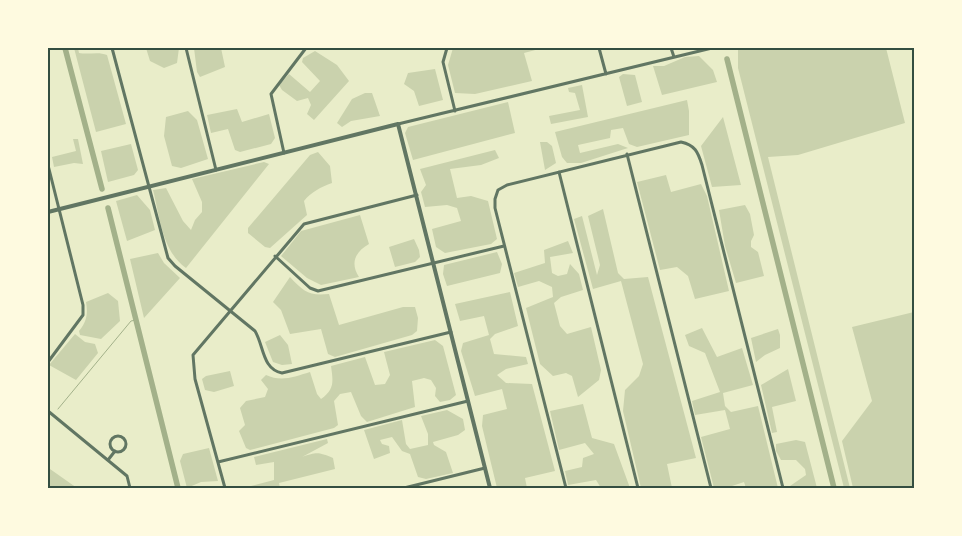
<svg xmlns="http://www.w3.org/2000/svg" width="962" height="536" font-family="Signika,sans-serif">
<style>
.green{fill:#cad2ad}
.lines{fill:none;stroke-linecap:round;stroke-linejoin:round}
.stream{stroke:#a3b18a;stroke-width:1}
.canal{stroke:#a3b18a;stroke-width:5.5}
.minor{stroke:#617663;stroke-width:3}
.tertiary{stroke:#617663;stroke-width:4}
.neatline{fill:none;stroke:#344e41;stroke-width:2}
</style>
<rect width="100%" height="100%" fill="#e9edc9"/>
<!-- green -->
<path class="green" d="M74,48H78L79,53C89,55 98,51 107,55L126,124L96,132Z
M146,48H179L177,63L164,68L150,61Z
M194,48H221L225,67L200,77L197,72Z
M453,48H543L524,53L532,81L475,94L455,93L448,65Z
M742,48H886L905,123L798,155L768,157L850,488H844L738,68V49Z
M315,51L337,65L349,81L314,120L307,114L311,105L308,98L297,101L282,90L279,85L289,74L310,92L320,81L302,62L303,58Z
M699,56L713,70L717,82L662,95L653,66H664L685,57Z
M435,69L443,100L419,106L414,91L404,84L408,73Z
M623,74L635,75L642,102L627,106L619,77Z
M582,85L588,117L551,124L549,116L580,110L575,93L569,92L568,88Z
M365,93H372L380,116L351,121L342,127L337,123L352,99Z
M687,100L689,111V135L637,147L629,144L623,128L611,130L610,138L578,145L580,153L618,144L628,148L581,163H567L562,157L555,132Z
M508,102L515,133L413,160L405,133L408,127Z
M237,109L242,122L269,114L275,138L271,144L240,152L235,150L228,129L211,133L207,115Z
M188,111L197,120L208,159L181,168L172,166L164,136L166,117Z
M723,117L741,185L712,187L701,146Z
M73,139H78L83,164L74,163L54,167L52,157L76,151Z
M540,142H547L552,146L556,163L545,170Z
M131,144L138,170L134,175L108,182L101,151Z
M495,150L499,158L481,165L450,169L457,198L471,196L488,201L497,239L491,244L445,253L436,247L432,229L461,221L457,208L447,205L425,207L421,192L426,185L420,169Z
M318,152L330,166L332,183C321,187 311,192 304,201L307,215L270,248L265,247L248,233V228L310,155Z
M264,162L269,164L186,268C162,251 160,217 153,190L166,188L183,221L191,230L195,220L202,212V202L192,179Z
M666,175L671,192L701,184L707,196L729,291L695,299L688,276L677,267L660,270L637,182Z
M137,195L150,210L155,230L127,241L116,201Z
M745,205L750,214L754,235L751,241V247L758,252L764,276L736,283L725,246L719,210Z
M603,209L618,273L624,279L648,277L696,458L667,464L672,488H641L623,411L625,390L639,376L643,364L621,281L593,289L574,219L582,216L597,275L600,265L588,216Z
M360,215L369,244C355,252 350,263 359,277L321,285L307,278L281,256L301,231Z
M414,239L419,250L420,257L415,262L395,267L389,247Z
M568,241L573,253L550,257L552,273L558,276L567,274L570,264L579,274L583,290L561,297L554,303L560,326L567,334L591,327L601,370L599,380L578,397L572,376L566,373L553,376L540,364L526,308L553,297L552,287L539,281L518,287L514,273L545,263L544,250Z
M497,252L502,264L500,273L447,286L443,274L444,265Z
M158,253L164,263L180,278L144,318L130,259Z
M290,277C304,292 309,296 329,294L339,325L403,307H415L418,318L417,331L412,335L335,357L328,354L321,329L290,334L281,310L273,302Z
M510,292L518,326L495,334L490,339L494,354L526,357L528,364L506,369L497,375L506,383L532,384L555,471L525,478L527,488H497L482,426L483,415L507,409L502,389L475,396L461,351L463,343L489,335L484,316L460,321L455,304Z
M108,293L118,301L120,321L101,339L80,335L79,331C87,322 88,313 86,302Z
M914,312V488H853L842,441L872,401L852,327Z
M702,328L717,357L742,348L753,385L723,393L725,406L731,412L758,406L778,488H746L744,482L726,488H714L701,437L730,429L725,410L695,415L692,401L720,392L705,353L689,346L685,335Z
M778,329L780,335V348L765,355L756,362L751,338Z
M75,334L85,342L95,344L98,353L76,380L49,365Z
M280,335L288,345L292,364L282,365L273,362L265,342Z
M435,340L443,346L456,395L450,400L440,402L435,396L436,388L431,380L424,378L412,381L415,407L367,422L361,416L351,392L340,394L334,401L338,425L334,428L250,450L246,448L239,431L245,425L240,408L246,401L265,397L268,389L261,380L266,375C281,382 294,377 310,372L317,394L321,399C335,389 333,381 331,366L365,357L375,385L385,384L390,375L384,352Z
M788,369L796,401L772,407L777,432L772,433L761,385Z
M230,371L234,386L214,392L205,390L202,379L206,376Z
M583,404L592,438L614,444L630,488H601L596,480L568,485L565,471L582,467L583,458L594,454L585,443L559,450L550,411Z
M447,410L463,419L465,430L458,435L433,442L434,445L446,452L453,473L426,479L418,477L410,454L402,451L392,437L380,440L382,444L389,446L390,453L374,459L364,430L402,420L406,444L410,449L428,445V434L421,416Z
M327,439L328,443L302,457C317,452 318,452 333,458L335,469L279,483L280,488H243L274,480V462L256,465L254,457Z
M796,440L805,442L817,488H789L790,486L806,475L805,469L796,460H781L776,451V444Z
M209,448L218,481L201,482L187,488L180,461L183,454Z
M50,469L77,488H48V471Z"/>
<g class="lines">
<!-- stream -->
<path class="stream" d="M58,409L131,321L136,320
M48,422V421"/>
<!-- canal -->
<path class="canal" d="M65,48L102,189
M727,59L834,488
M108,208L178,488"/>
<!-- minor -->
<path class="minor" d="M112,48L168,258L175,266L255,331C264,346 262,369 282,373L451,332
M186,48L216,170
M447,48L443,62L455,111
M599,48L606,74
M671,48L674,57
M398,124L712,48
M284,153L271,94L306,48
M627,154L711,488
M48,165L83,305V315L48,362
M559,172L638,488
M275,256L310,288L318,291L504,246
M48,411L127,476L130,488
M110 444a8 8 0 1 1 16 0a8 8 0 1 1-16 0Z
M108,460L115,451
M218,462L468,401
M225,488L195,379L193,355L304,224L417,195
M404,488L485,468
M566,488L495,208V199L498,190L507,185L681,142C695,145 698,152 702,165L783,488"/>
<!-- tertiary -->
<path class="tertiary" d="M48,212L398,124L490,488"/>
</g>
<!-- border -->
<rect width="962" height="536" fill="none" stroke="#fefae0" stroke-width="98"/>
<rect x="49" y="49" width="864" height="438" class="neatline"/>
</svg>
